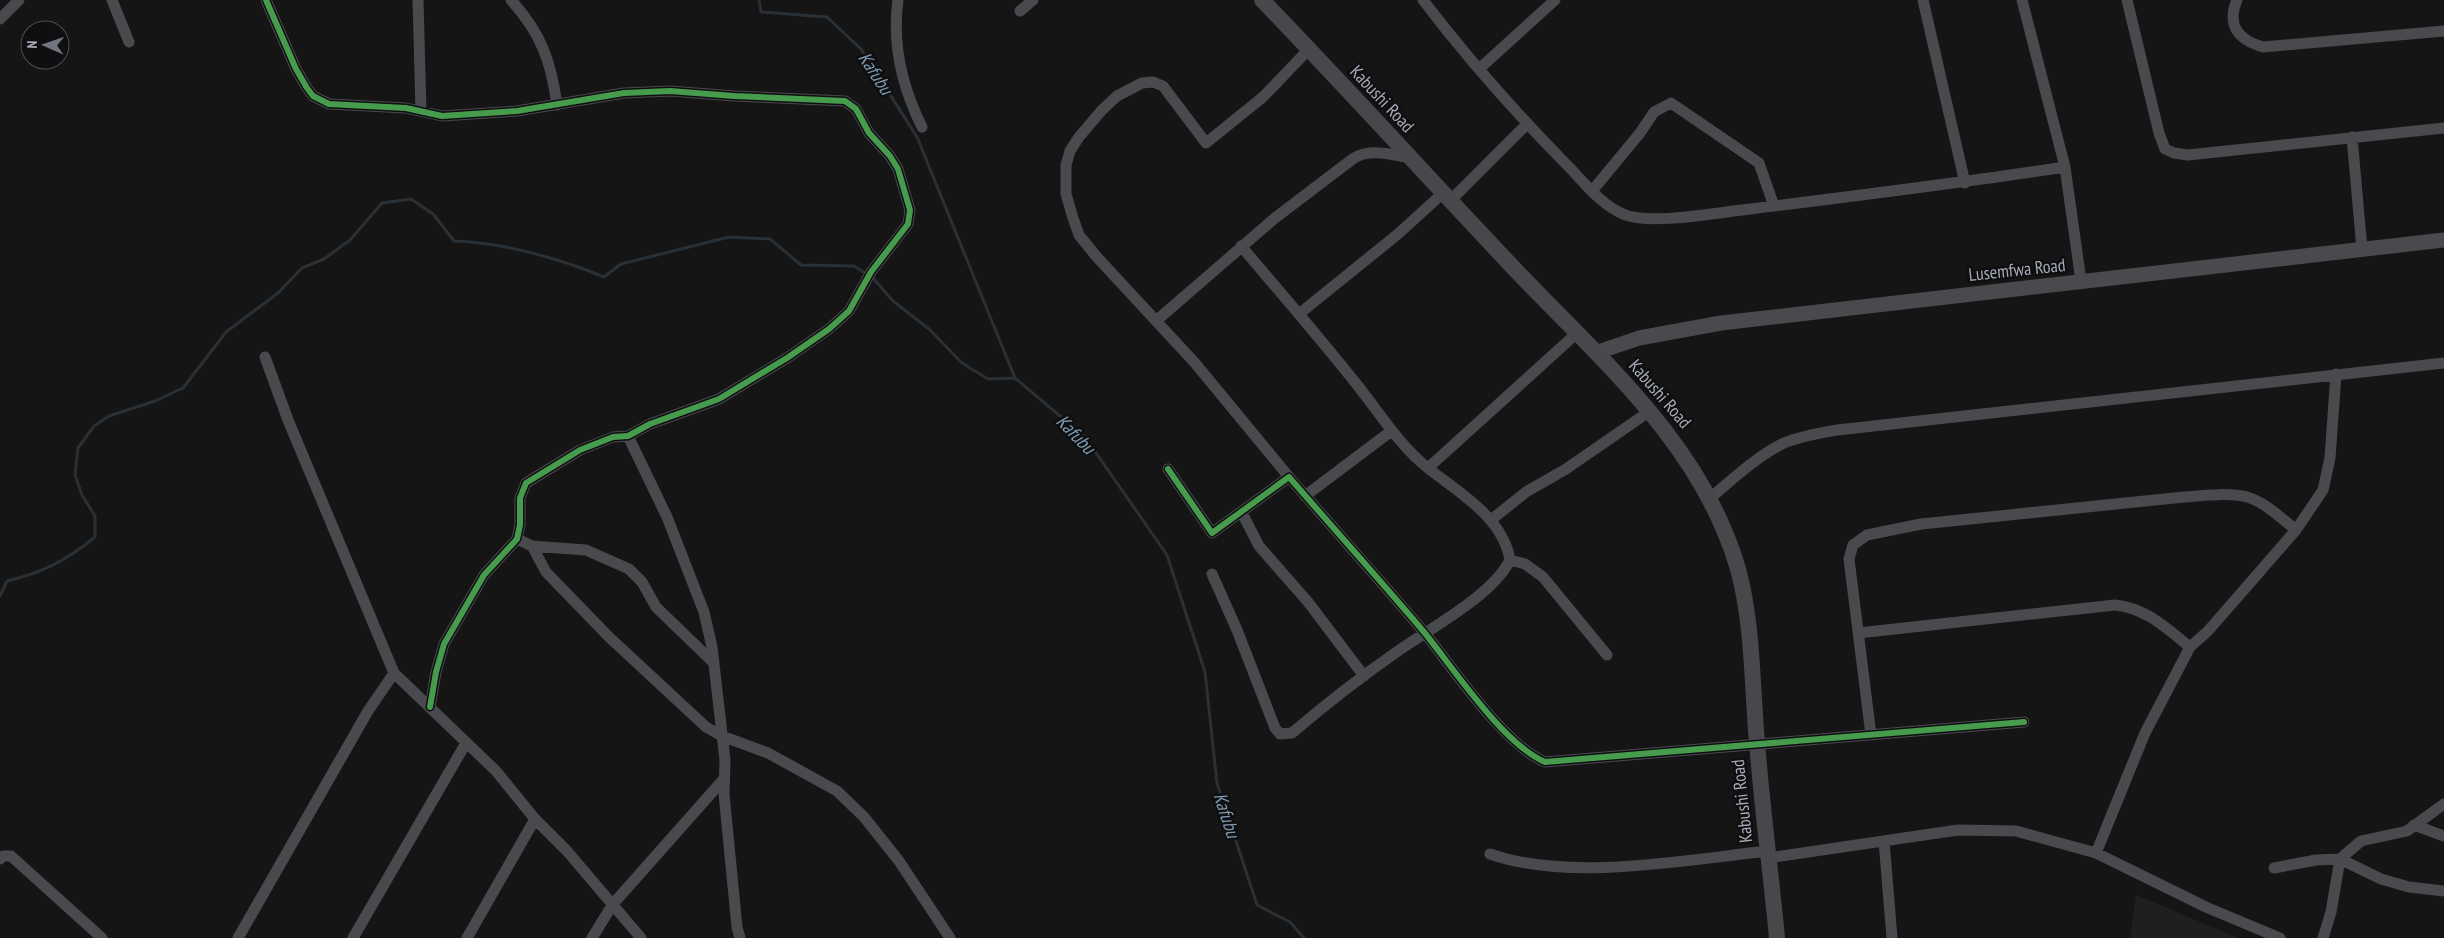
<svg xmlns="http://www.w3.org/2000/svg" width="2444" height="938" font-family="'PT Sans Narrow',sans-serif">
<style>
.built{fill:#1f1f21}
.lines{fill:none;stroke-linecap:round;stroke-linejoin:round}
.stream{stroke:#293036;stroke-width:3}
.minor{stroke:#494a4e;stroke-width:11}
.tertiary{stroke:#494a4e;stroke-width:15}
.secondary{stroke:#48484c;stroke-width:16}
.cycleway-casing{stroke:#0f0f11;stroke-width:9}
.cycleway{stroke:#469c4c;stroke-width:6}
.labels{text-anchor:middle;stroke-width:5;stroke-linejoin:round;paint-order:stroke}
.street-label{font-size:18px;fill:#a6abb6;stroke:#0f0f11}
.water-label{font-size:19px;font-style:italic;fill:#7e99b0;stroke:#0f0f11}
</style>
<rect width="100%" height="100%" fill="#151515"/>
<!-- built -->
<path class="built" d="M2136,895L2239,938H2130Z"/>
<g class="lines">
<!-- stream -->
<path class="stream" d="M759,0L761,12L827,17L861,49L917,137L1015,378L1085,437L1167,555L1205,672L1217,783L1257,905L1290,922L1304,938
M0,596L7,581C42,573 67,560 95,537V516L82,495L75,475L78,448L94,426L109,416L155,401L183,388L226,332L278,293L302,268L324,259L350,240L382,203L411,199L433,214L454,241C506,243 555,257 604,277L621,264L729,237L770,239L801,265L854,266L873,278L893,301L929,329L962,363L988,379L1015,378"/>
<!-- minor -->
<path class="minor" d="M112,0L129,42
M266,0L296,69L307,88L313,96L329,104L406,108L442,116L517,111L624,93L670,91L734,96L845,101L856,109L869,133L890,156L898,169L910,210L908,224L871,272L849,311L829,329L787,358L719,399L650,424L628,436L613,437L580,450L526,483L520,498V525L517,539L484,575L444,644L436,672L430,707
M418,0L421,111
M511,0C541,33 551,61 557,105
M898,0C892,44 902,87 922,127
M1423,0C1467,58 1516,113 1567,165C1584,182 1600,204 1623,214C1651,226 1719,212 1750,209C1855,196 1960,183 2065,167
M1923,0L1965,183
M2022,0L2065,167L2081,281
M2127,0L2159,133L2165,149L2174,153L2188,155L2444,128
M2237,0C2226,26 2239,40 2263,47L2444,31
M1020,11L1033,0
M0,19L19,0
M1479,69L1555,0
M2352,137L2362,249
M1592,191L1640,133L1654,112L1671,103L1759,163L1774,206
M1451,200L1527,124
M1299,314L1398,234L1443,193
M1156,321L1275,218L1354,158C1372,148 1391,155 1411,158
M265,357L288,420L394,673L496,771L535,819L567,851L641,938
M628,436L667,517L704,612L712,647L725,760L724,794L737,927L740,938
M1428,468L1577,333
M1168,469L1212,533L1289,477C1334,529 1380,580 1424,632C1453,668 1504,745 1545,762L2024,722
M1289,477L1195,363L1096,256L1079,235L1073,218L1066,194V165L1070,151L1079,137L1102,110L1117,96L1142,83L1153,82L1163,86L1206,143L1263,97L1309,49
M1305,496L1390,432
M1709,499C1732,480 1757,456 1784,443C1801,436 1820,433 1837,430L2444,363
M1242,513L1259,546L1308,602L1364,676
M1491,520L1526,492L1566,469L1650,411
M517,539L532,546L586,550L629,569L642,582L656,607L714,663
M532,546L546,572L609,637L706,727L722,736L768,753L837,791L864,817L899,861L950,938
M1510,560L1525,564L1543,577L1607,655
M1212,574L1237,630L1275,728L1280,734L1292,733C1326,704 1362,676 1398,651C1431,628 1493,595 1510,560C1503,518 1460,493 1429,469C1399,445 1381,415 1358,386C1320,338 1280,292 1241,246
M1858,633L2115,605C2146,608 2166,628 2190,647
M1871,735L1849,559L1853,545L1867,535L1921,524L2184,497C2203,496 2228,492 2247,497C2265,502 2282,519 2296,530
M2414,825L2444,836
M1884,841L1892,938
M2096,853L2145,733L2190,647L2208,631L2296,530L2323,490L2330,458L2336,374
M1490,854C1570,882 1684,860 1768,851
M1768,858L1958,830L2016,831L2096,853L2208,908L2280,938
M0,859L3,856H11L102,938
M2274,868L2316,860L2340,859L2381,879L2409,887L2444,891
M238,938L368,711L394,673
M353,938L466,743
M467,938L535,819
M592,938L613,904L723,780
M2323,938L2331,912L2340,859L2361,841L2407,831L2444,804"/>
<!-- tertiary -->
<path class="tertiary" d="M1598,352L1639,338L1721,323L2444,240"/>
<!-- secondary -->
<path class="secondary" d="M1262,0C1345,86 1426,175 1508,262C1596,356 1701,441 1738,569C1753,623 1752,687 1757,742C1762,808 1771,873 1777,938"/>
<defs>
<path id="cycleway" d="M266,0L296,69L307,88L313,96L329,104L406,108L442,116L517,111L624,93L670,91L734,96L845,101L856,109L869,133L890,156L898,169L910,210L908,224L871,272L849,311L829,329L787,358L719,399L650,424L628,436L613,437L580,450L526,483L520,498V525L517,539L484,575L444,644L436,672L430,707
M1168,469L1212,533L1289,477C1334,529 1380,580 1424,632C1453,668 1504,745 1545,762L2024,722"/>
</defs>
<!-- cycleway casing -->
<use href="#cycleway" class="cycleway-casing"/>
<!-- cycleway -->
<use href="#cycleway" class="cycleway"/>
</g>
<g class="labels">
<!-- street labels -->
<g class="street-label">
<text transform="translate(1382 99) rotate(47)" y="6">Kabushi Road</text>
<text transform="translate(2017 270) rotate(-6)" y="6">Lusemfwa Road</text>
<text transform="translate(1660 394) rotate(49)" y="6">Kabushi Road</text>
<text transform="translate(1742 801) rotate(-96)" y="6">Kabushi Road</text>
</g>
<!-- water labels -->
<g class="water-label">
<text transform="translate(876 73) rotate(57)" y="7">Kafubu</text>
<text transform="translate(1076 434) rotate(46)" y="7">Kafubu</text>
<text transform="translate(1227 815) rotate(72)" y="7">Kafubu</text>
</g>
</g>
<!-- north arrow -->
<g transform="translate(45 45) rotate(272)"><circle r="24" fill="#0f0f11" stroke="#4b4d53"/>
<path d="M0-4L9 19L0 12L-9 19Z" fill="#73767e"/>
<text y="-8" font-size="14" font-weight="bold" text-anchor="middle" fill="#a6abb6">N</text>
</g>
</svg>
